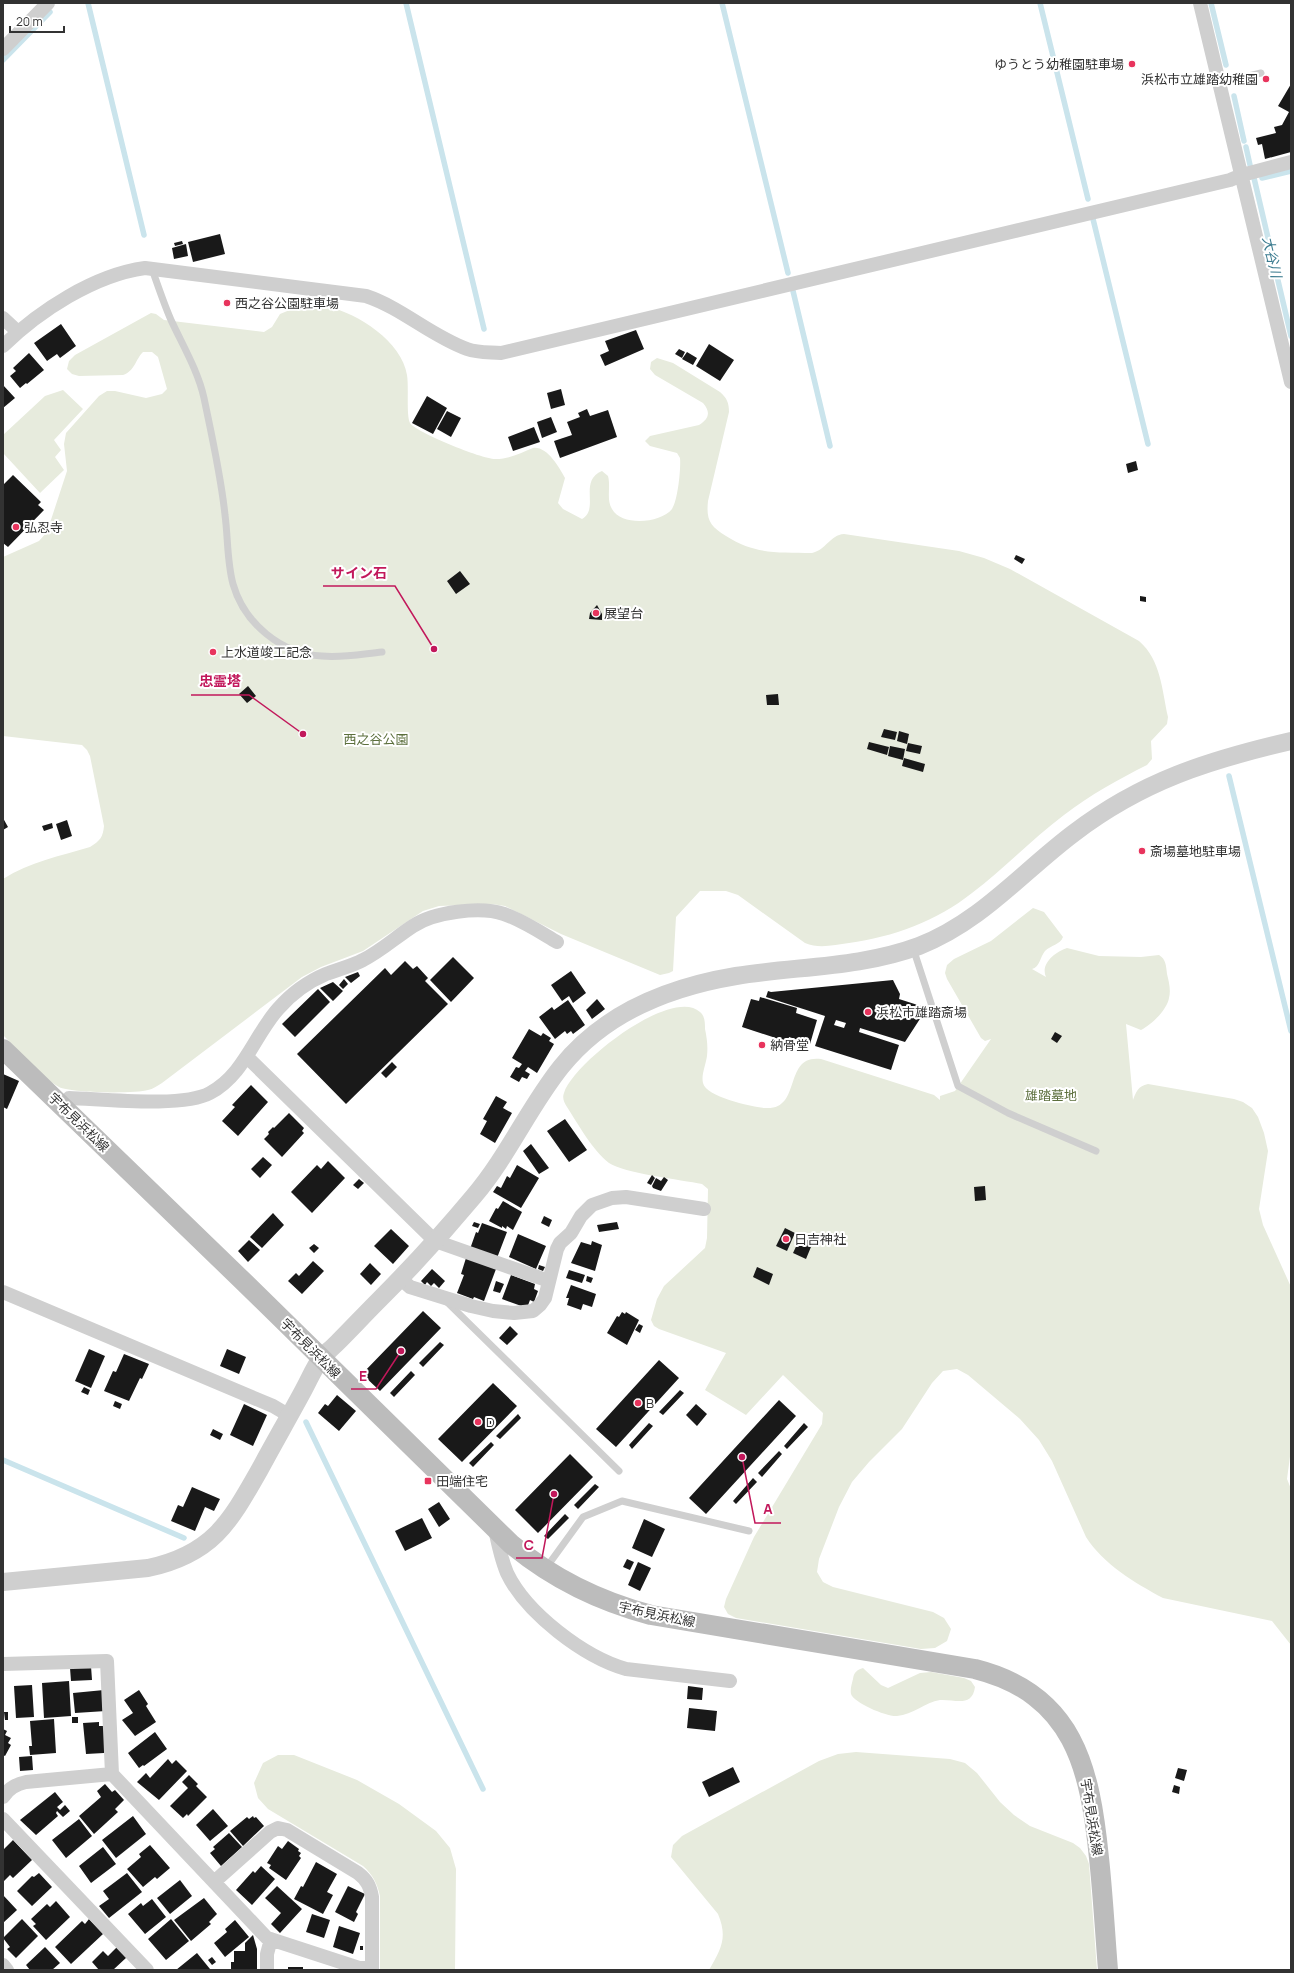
<svg xmlns="http://www.w3.org/2000/svg" width="1294" height="1973" font-family="Manrope,'Noto Sans JP',sans-serif">
<style>
.green{fill:#e7ebdd}
.lines{fill:none;stroke-linecap:round;stroke-linejoin:round}
.stream{stroke:#cae4ec;stroke-width:5.5}
.building{fill:#191919;fill-rule:evenodd}
.service{stroke:#cfcfcf;stroke-width:7}
.minor{stroke:#cfcfcf;stroke-width:14}
.tertiary{stroke:#cfcfcf;stroke-width:18}
.secondary{stroke:#bcbcbc;stroke-width:20}
.poi-dot{fill:#e8345d;stroke:#fff;stroke-width:1.5}
.labels{text-anchor:middle;stroke-width:4;stroke-linejoin:round;paint-order:stroke}
.poi-label{font-size:13px;fill:#323232;stroke:#fff;text-anchor:start}
.park-label{font-size:13px;fill:#5c6f3d;stroke:#fff}
.street-label{font-size:13px;fill:#323232;stroke:#fff}
.water-label{font-size:14px;font-style:italic;fill:#3b7b8f;stroke:#fff}
.leader{fill:none;stroke:#c2185b;stroke-width:1.5}
.callout-dot{fill:#c2185b;stroke:#fff;stroke-width:1.5}
.callout-label{font-size:14px;text-anchor:middle;font-weight:bold;fill:#c2185b;stroke:#fff;stroke-width:4;stroke-linejoin:round;paint-order:stroke}
</style>
<rect width="100%" height="100%" fill="#fff"/>
<!-- green -->
<path class="green" d="M297,307C307,307 318,305 328,307C358,313 402,342 407,375C409,387 406,415 410,423C415,432 484,460 496,459C509,459 521,453 533,448C547,446 559,467 565,478L558,503L563,509L582,519C600,509 578,481 602,471L608,476C611,487 606,499 612,509C622,527 661,523 672,509C678,500 681,468 680,458L677,453L650,446L645,441L650,436L699,425C709,419 711,412 703,403L655,375L650,369L651,362L657,358L673,363L720,392C727,398 729,403 729,412L708,501C706,520 710,526 726,536C756,555 778,552 812,553C826,550 830,535 844,534L959,551L984,558L1010,569L1139,641C1161,660 1162,690 1168,717L1167,724L1151,741L1152,759L1147,765C1119,779 1090,795 1064,815C1032,839 1004,869 972,893C937,921 893,937 849,943C834,945 819,949 805,943L738,895L726,891H700L676,917L673,971L669,973L660,975L561,934L505,906L492,904L439,906L423,911L363,951L321,967L302,977L162,1083C157,1086 153,1089 148,1090C135,1094 70,1093 59,1087C42,1078 18,1050 3,1035V879C30,862 60,856 90,847C100,841 103,837 104,826L90,756L87,750L82,745L3,736V557L39,541L47,532L67,471L64,444L66,433L99,396L107,391H115L146,398L162,394L167,389L158,357L152,352H143C135,360 135,371 123,375L79,376L72,374L67,369L69,361L75,355L151,313L156,314L164,320L264,332L272,327L280,314Z
M63,390L83,409L54,440L61,450L55,457L64,470L40,493L3,453V435L45,396Z
M1033,908L1044,912L1063,937C1060,945 1051,945 1045,951C1040,957 1040,967 1032,969L1046,977C1040,964 1055,952 1067,948L1099,956L1141,957L1159,955C1166,959 1166,966 1167,974C1169,982 1171,990 1169,998C1167,1010 1151,1025 1141,1030L1126,1024L1133,1100C1136,1092 1138,1086 1148,1084L1234,1099L1243,1102L1252,1108L1258,1117L1264,1133L1268,1151L1259,1209L1263,1225L1291,1287V1449L1287,1479L1291,1489V1645L1272,1621L1163,1598C1135,1583 1103,1564 1086,1537L1052,1461L1039,1440L1020,1419L968,1375L957,1369L943,1371L932,1383L902,1429L869,1462L852,1482L839,1507L819,1559L817,1572L823,1582L833,1587L933,1612L944,1618L951,1629L947,1641L935,1648L921,1649L736,1618L728,1614L724,1607L726,1599L754,1537L822,1424L823,1413L783,1375L746,1415L705,1390L726,1353L659,1329L654,1326L651,1320L657,1299L664,1286L705,1248L707,1238L708,1189L702,1184C682,1180 623,1173 609,1163C593,1151 578,1124 567,1107C564,1102 562,1098 564,1093C573,1063 672,986 700,1012C705,1016 705,1023 705,1029C707,1038 708,1047 707,1056C706,1064 701,1075 703,1083C706,1097 752,1107 765,1108C803,1111 782,1054 821,1059L934,1095L940,1100V1096L955,1091L991,1039L985,1041L981,1038L947,979L945,973L947,965L954,959L991,941Z
M863,1668L881,1685L888,1688L920,1673L931,1672L964,1678L971,1681L975,1687C972,1708 955,1699 940,1700C925,1702 913,1715 897,1716C887,1717 854,1703 851,1694C850,1689 852,1683 853,1679C854,1672 857,1670 863,1668Z
M856,1752L950,1759L965,1763L977,1773L1000,1802L1014,1815L1030,1826L1073,1843L1080,1848L1086,1856L1089,1864L1097,1970H709C721,1949 728,1938 718,1914L671,1857L673,1845L682,1836L819,1761L838,1754Z
M278,1755H294L357,1780L399,1804L436,1831L450,1848L456,1869L455,1970H380V1896C377,1883 373,1875 363,1866L268,1809L258,1798L254,1783L263,1763Z"/>
<g class="lines">
<!-- stream -->
<path class="stream" d="M88,3L144,235
M406,3L484,329
M722,3L788,273
M1040,3L1088,199
M1211,3L1226,65
M3,60L50,12
M1234,96L1244,141
M1246,147L1250,165
M1254,178L1291,336
M1262,178L1291,171
M1093,219L1148,444
M793,291L830,446
M1229,776L1291,1031
M306,1422L483,1789
M3,1460L184,1538"/>
</g>
<!-- building -->
<path class="building" d="M1291,84V152L1265,159L1262,144L1258,145L1256,138L1276,133L1274,127L1282,125L1289,112L1278,106Z
M220,234L225,254L193,262L188,242Z
M182,241L183,244L175,246L174,243Z
M186,244L188,256L174,259L172,248Z
M61,324L76,346L60,358L57,354L47,361L34,343Z
M636,330L644,349L605,366L600,355L609,351L605,341Z
M709,344L734,360L720,381L696,366Z
M679,349L685,352L682,358L675,354Z
M687,352L697,358L693,365L682,359Z
M29,353L44,370L27,384L26,383L20,388L10,376L16,371L13,368Z
M3,385L15,398L3,408Z
M561,389L565,405L551,409L547,393Z
M427,396L447,408L433,434L412,423Z
M587,409L590,416L608,410L617,437L560,458L554,441L572,435L567,422L580,417L578,413Z
M447,411L461,418L451,437L437,429Z
M551,417L557,432L542,438L537,422Z
M534,427L540,442L513,451L508,437Z
M1136,461L1138,470L1128,473L1126,464Z
M13,475L41,502L38,505L44,510L8,547L3,543V485Z
M1016,555L1025,559L1022,564L1014,559Z
M460,571L470,584L456,594L447,581Z
M1140,596L1146,597V602L1140,601Z
M597,605L602,614V620L589,619L590,613Z
M248,686L256,696L247,703L239,694Z
M778,694L779,705H767L766,695Z
M884,729L897,732L895,740L881,737Z
M899,731L909,734L907,744L897,741Z
M869,742L889,747L887,755L867,749Z
M908,743L922,746L920,754L906,751Z
M890,746L905,749L903,760L888,756Z
M904,758L925,764L923,772L902,766Z
M3,818L8,827L3,830Z
M67,820L72,836L61,840L56,824Z
M52,823L53,828L44,831L42,826Z
M453,957L474,978L451,1002L430,980Z
M405,961L413,969L417,966L428,978L425,981L448,1004L346,1104L297,1054L385,968L391,975Z
M571,971L586,993L573,1003L569,996L562,1001L551,985Z
M358,972L360,976L351,983L345,977Z
M344,979L348,984L343,989L339,985Z
M893,980L900,994L899,999L927,1008L905,1042L860,1028L859,1032L899,1045L891,1070L815,1046L825,1016L766,997L768,991L771,992ZM836,1020L846,1023L844,1028L834,1025Z
M333,982L343,991L333,1001L320,988Z
M318,989L330,1002L295,1037L282,1024Z
M760,997L797,1008L796,1013L817,1020L810,1044L789,1037L788,1042L742,1027L751,999L759,1001Z
M597,999L605,1009L592,1019L586,1010Z
M568,1000L585,1025L573,1034L571,1031L567,1034L565,1031L555,1039L539,1017L552,1007L554,1010Z
M529,1029L541,1036L543,1033L551,1038L549,1041L554,1044L537,1073L528,1067L525,1071L530,1074L527,1079L522,1077L519,1082L510,1077L516,1067L519,1068L522,1064L512,1058Z
M1055,1032L1062,1036L1057,1043L1051,1039Z
M392,1062L397,1067L386,1078L381,1073Z
M3,1074L19,1081L7,1109L3,1107Z
M251,1085L268,1102L238,1136L222,1121L235,1107L232,1105Z
M496,1096L507,1102L503,1108L512,1113L495,1143L480,1134L487,1121L483,1119Z
M289,1113L304,1128L302,1131L304,1133L282,1157L264,1139L269,1134L268,1132L273,1127L274,1128Z
M565,1119L587,1150L569,1162L547,1131Z
M531,1144L549,1168L539,1174L523,1151Z
M263,1157L272,1165L260,1178L251,1169Z
M328,1161L345,1178L312,1213L291,1192L317,1165L321,1169Z
M517,1165L539,1178L521,1208L493,1192L497,1186L501,1188L507,1176L510,1178Z
M652,1175L655,1178L651,1185L647,1183Z
M664,1177L668,1180L661,1191L653,1188L652,1186L656,1178L661,1181Z
M359,1179L364,1183L358,1189L353,1185Z
M985,1186L986,1200L975,1201L974,1187Z
M503,1201L522,1212L513,1230L507,1226L506,1229L502,1226V1228L489,1221L496,1208L498,1209Z
M273,1213L284,1225L262,1248L250,1237Z
M544,1216L552,1220L549,1227L541,1223Z
M474,1222L480,1224L478,1228L472,1226Z
M617,1222L619,1229L599,1232L597,1225Z
M482,1223L507,1232L497,1258L470,1249L476,1232L478,1233Z
M785,1228L795,1233L787,1251L776,1246Z
M391,1229L409,1246L393,1264L374,1246Z
M518,1234L546,1246L536,1269L509,1257Z
M801,1236L813,1242L806,1259L793,1253Z
M249,1240L260,1250L248,1262L238,1251Z
M592,1241L602,1245L595,1271L571,1263L581,1242L591,1245Z
M314,1244L319,1248L314,1253L309,1248Z
M466,1258L496,1269L484,1301L474,1297L473,1299L457,1293L464,1275L461,1274Z
M313,1261L324,1271L302,1294L288,1281L296,1273L299,1276Z
M370,1263L381,1274L371,1285L360,1274Z
M539,1265L545,1267L543,1271L538,1269Z
M757,1267L773,1274L769,1285L753,1277Z
M432,1269L445,1281L439,1288L434,1283L431,1286L427,1282L425,1285L421,1281Z
M569,1270L585,1275L582,1283L566,1278Z
M511,1275L535,1284L534,1289L538,1291L534,1302L530,1300L527,1308L502,1299Z
M587,1276L593,1278L591,1283L586,1281Z
M496,1281L504,1284L500,1293L493,1291Z
M571,1285L596,1294L592,1307L583,1304L581,1310L567,1305L569,1298H566Z
M423,1311L441,1328L380,1391L362,1374Z
M622,1312L625,1314L626,1312L639,1320L627,1345L607,1333L617,1316L619,1317Z
M639,1324L643,1326L640,1333L635,1330Z
M510,1326L518,1334L507,1345L499,1338Z
M440,1342L444,1345L423,1367L419,1363Z
M89,1349L105,1356L91,1388L75,1381Z
M227,1349L246,1357L239,1374L220,1366Z
M124,1354L149,1364L142,1379L140,1378L129,1401L104,1391L113,1371L116,1372Z
M659,1360L679,1378L616,1447L596,1429Z
M411,1371L415,1375L394,1397L390,1393Z
M493,1383L517,1406L462,1462L438,1439Z
M84,1387L90,1390L88,1395L81,1392Z
M680,1390L684,1393L663,1415L659,1412Z
M337,1395L356,1411L339,1431L318,1413L325,1404L328,1406Z
M779,1400L796,1416L706,1514L689,1498Z
M115,1401L122,1404L120,1409L113,1406Z
M244,1404L267,1415L253,1446L230,1435Z
M696,1404L707,1414L697,1426L686,1415Z
M518,1414L521,1418L500,1439L496,1436Z
M649,1423L653,1426L632,1449L629,1445Z
M804,1423L808,1427L787,1449L784,1446Z
M213,1429L223,1434L220,1440L210,1435Z
M491,1442L494,1445L473,1467L469,1463Z
M779,1451L782,1454L762,1477L758,1473Z
M570,1454L593,1477L538,1533L515,1510Z
M753,1478L757,1482L736,1504L733,1501Z
M595,1484L599,1487L578,1509L574,1505Z
M192,1487L220,1499L214,1511L205,1507L195,1531L171,1521L178,1505L183,1507Z
M439,1502L450,1519L439,1527L428,1509Z
M565,1514L569,1518L548,1539L544,1536Z
M422,1518L432,1538L405,1551L395,1531Z
M644,1519L665,1529L652,1557L632,1548Z
M627,1559L634,1562L630,1570L623,1567Z
M638,1562L651,1568L640,1591L628,1585Z
M91,1666L92,1680L71,1681L70,1668Z
M69,1681L71,1716L44,1718L42,1683Z
M32,1685L34,1717L16,1718L14,1686Z
M688,1686L703,1688L702,1700L687,1699Z
M104,1690L106,1711L75,1713L73,1693Z
M139,1690L148,1704L146,1706L156,1722L135,1736L122,1720L133,1713L124,1700Z
M689,1708L717,1711L715,1731L687,1728Z
M4,1712H8V1720H5Z
M72,1717H78V1723H72Z
M54,1719L56,1753L30,1755L29,1746H32L30,1721Z
M99,1722V1726H104V1753L86,1754L83,1723Z
M3,1729L7,1731L5,1735L11,1738L8,1743L11,1745L5,1756L3,1755Z
M155,1732L167,1749L144,1766L143,1765L139,1768L128,1753Z
M32,1756L33,1770L20,1771L19,1757Z
M168,1759L172,1764L176,1760L187,1771L159,1800L137,1782L146,1773L150,1778Z
M733,1767L740,1782L709,1797L702,1782Z
M1178,1768L1187,1770L1184,1781L1175,1778Z
M189,1775L198,1784L196,1786L207,1797L188,1816L187,1814L183,1818L170,1806L188,1788L182,1782Z
M105,1784L112,1792L115,1790L124,1800L115,1809L118,1812L94,1834L79,1816L101,1797L97,1791Z
M1174,1785L1180,1787L1179,1794L1172,1792Z
M55,1792L63,1802L57,1807L60,1810L65,1805L70,1811L63,1817L57,1811L56,1813L58,1816L36,1835L20,1820Z
M213,1809L228,1826L210,1841L196,1825Z
M133,1816L146,1834L116,1858L102,1840Z
M253,1816L254,1818L256,1817L264,1826L243,1846L230,1831L247,1817L249,1819Z
M79,1819L92,1836L66,1858L52,1840Z
M229,1833L242,1847L221,1866L210,1853L215,1849L213,1847Z
M13,1840L32,1860L13,1878L10,1875L3,1882V1850Z
M288,1841L299,1849L298,1851L301,1853L299,1856L301,1858L286,1880L269,1868L271,1865L267,1863L278,1846L282,1849Z
M150,1845L170,1868L157,1879L155,1877L143,1887L127,1869L141,1857L139,1854Z
M103,1847L116,1864L91,1883L79,1866Z
M316,1862L337,1874L327,1892L333,1895L323,1914L294,1899L301,1886L303,1887Z
M261,1866L275,1879L252,1905L236,1890L253,1871L255,1873Z
M39,1873L52,1887L32,1906L17,1891L32,1876L34,1877Z
M127,1873L142,1892L109,1918L99,1906L109,1899L103,1891Z
M180,1880L192,1896L170,1914L157,1898Z
M277,1886L302,1909L280,1933L271,1924L281,1913L265,1898Z
M348,1886L365,1894L356,1912L358,1914L354,1922L335,1912Z
M3,1895L17,1910L3,1923Z
M204,1898L217,1914L209,1922L211,1924L191,1941L174,1920Z
M152,1899L166,1917L145,1934L128,1914L141,1903L143,1906Z
M56,1901L70,1917L46,1940L33,1926L36,1924L31,1919L47,1904L50,1907Z
M312,1914L330,1920L324,1938L306,1932Z
M22,1919L38,1936L16,1958L7,1949L10,1947L3,1938Z
M89,1919L103,1934L71,1964L55,1947L82,1921L85,1924Z
M171,1919L189,1941L166,1960L148,1939Z
M235,1920L249,1937L225,1957L214,1943L227,1932L225,1929Z
M339,1926L360,1933L353,1954L333,1947Z
M253,1935L257,1949V1970H231V1962H234V1951H245V1943Z
M360,1946H363V1950H360Z
M45,1947L60,1963L52,1970H30L26,1965Z
M117,1947L127,1957L113,1970H99L92,1962L103,1951L108,1956Z
M197,1953L210,1969L208,1970H176Z
M212,1957L216,1962L212,1965L208,1960Z
M288,1967H303V1970H288Z"/>
<g class="lines">
<!-- service -->
<path class="service" d="M1220,83L1261,73
M152,269C158,286 164,304 171,320C183,346 198,371 204,398C212,437 221,476 225,515C228,537 227,562 233,584C244,623 281,654 322,656C342,658 362,654 382,652
M913,948L958,1086L1008,1113L1096,1151
M447,1302L619,1471
M546,1568L583,1517L622,1501L749,1531"/>
<!-- minor -->
<path class="minor" d="M1200,3L1291,382
M3,49L48,3
M3,318L18,332
M3,346C39,311 94,275 145,268L366,296C402,308 431,336 467,349C478,353 489,352 501,353L1230,180L1242,175L1291,162
M247,1057L435,1241L549,1281
M62,1106L69,1098C103,1099 183,1108 210,1093C244,1075 254,1036 278,1009C291,994 307,982 326,974C339,969 352,966 363,960C381,951 396,937 413,926C434,912 480,906 504,914C522,920 540,932 557,942
M400,1278L410,1287L471,1306L493,1311L514,1313L533,1311L540,1305L545,1298L557,1249L560,1243L571,1233L581,1216L592,1205L612,1198L626,1197L704,1209
M3,1292L273,1406L290,1416
M495,1529C498,1544 501,1559 507,1573C526,1613 584,1657 626,1669L730,1681
M3,1664L107,1661L112,1774
M3,1797C9,1788 16,1784 26,1782L112,1774L267,1938L359,1968H372
M3,1819L147,1970
M214,1882L270,1832L278,1828L287,1830L358,1873C367,1880 370,1886 372,1897V1970
M3,1965L7,1970
M267,1970V1954L271,1939"/>
<!-- tertiary -->
<path class="tertiary" d="M3,1582L148,1568C213,1554 230,1522 260,1469C274,1443 289,1417 303,1391C309,1380 314,1368 321,1358C326,1353 332,1348 337,1343C351,1329 365,1314 379,1300C412,1267 444,1232 474,1196C508,1156 529,1107 561,1067C604,1013 670,987 736,976C797,966 860,968 919,946C981,922 1022,872 1074,833C1142,781 1209,760 1291,741"/>
<!-- secondary -->
<path class="secondary" d="M3,1049L245,1283L511,1544C553,1579 598,1601 651,1615L975,1669C1074,1694 1090,1768 1099,1858C1103,1895 1105,1933 1108,1970"/>
</g>
<!-- markers -->
<g class="poi-dot">
<circle cx="1132" cy="64" r="4"/>
<circle cx="1266" cy="79" r="4"/>
<circle cx="227" cy="303" r="4"/>
<circle cx="16" cy="527" r="4"/>
<circle cx="596" cy="613" r="4"/>
<circle cx="213" cy="652" r="4"/>
<circle cx="1142" cy="851" r="4"/>
<circle cx="868" cy="1012" r="4"/>
<circle cx="762" cy="1045" r="4"/>
<circle cx="786" cy="1239" r="4"/>
<circle cx="638" cy="1403" r="4"/>
<circle cx="478" cy="1422" r="4"/>
<rect x="424" y="1477" width="8" height="8" rx="2"/>
</g>
<g class="labels">
<!-- poi labels -->
<g class="poi-label">
<text x="1124" y="69" text-anchor="end">ゆうとう幼稚園駐車場</text>
<text x="1258" y="84" text-anchor="end">浜松市立雄踏幼稚園</text>
<text x="235" y="308">西之谷公園駐車場</text>
<text x="24" y="532">弘忍寺</text>
<text x="604" y="618">展望台</text>
<text x="221" y="657">上水道竣工記念</text>
<text x="1150" y="856">斎場墓地駐車場</text>
<text x="876" y="1017">浜松市雄踏斎場</text>
<text x="770" y="1050">納骨堂</text>
<text x="794" y="1244">日吉神社</text>
<text x="646" y="1408">B</text>
<text x="486" y="1427">D</text>
<text x="436" y="1486">田端住宅</text>
</g>
<!-- park labels -->
<g class="park-label">
<text x="376" y="744">西之谷公園</text>
<text x="1051" y="1100">雄踏墓地</text>
</g>
<!-- street labels -->
<g class="street-label">
<text transform="translate(79 1122) rotate(44)" y="5">宇布見浜松線</text>
<text transform="translate(311 1348) rotate(45)" y="5">宇布見浜松線</text>
<text transform="translate(657 1614) rotate(12)" y="5">宇布見浜松線</text>
<text transform="translate(1092 1817) rotate(81)" y="5">宇布見浜松線</text>
</g>
<!-- water labels -->
<g class="water-label">
<text transform="translate(1272 257) rotate(77)" y="5">大谷川</text>
</g>
</g>
<!-- callouts -->
<path class="leader" d="M434 649L395 586H323M303 734L249 695H191M401 1351L376 1389H351M742 1457L755 1523H781M554 1494L542 1558H516"/>
<g class="callout-dot">
<circle cx="434" cy="649" r="4"/>
<circle cx="303" cy="734" r="4"/>
<circle cx="401" cy="1351" r="4"/>
<circle cx="742" cy="1457" r="4"/>
<circle cx="554" cy="1494" r="4"/>
</g>
<g class="callout-label">
<text x="359" y="578">サイン石</text>
<text x="220" y="686">忠霊塔</text>
<text x="363" y="1381">E</text>
<text x="768" y="1514">A</text>
<text x="529" y="1550">C</text>
</g>
<!-- border -->
<rect width="1294" height="1973" fill="none" stroke="#323232" stroke-width="8"/>
<!-- scale -->
<path d="M10 26v6h54v-6" fill="none" stroke="#323232" stroke-width="2"/>
<text x="16" y="26" font-size="12" fill="#323232" stroke="#ffffff" stroke-width="3" paint-order="stroke">20 m</text>
</svg>
